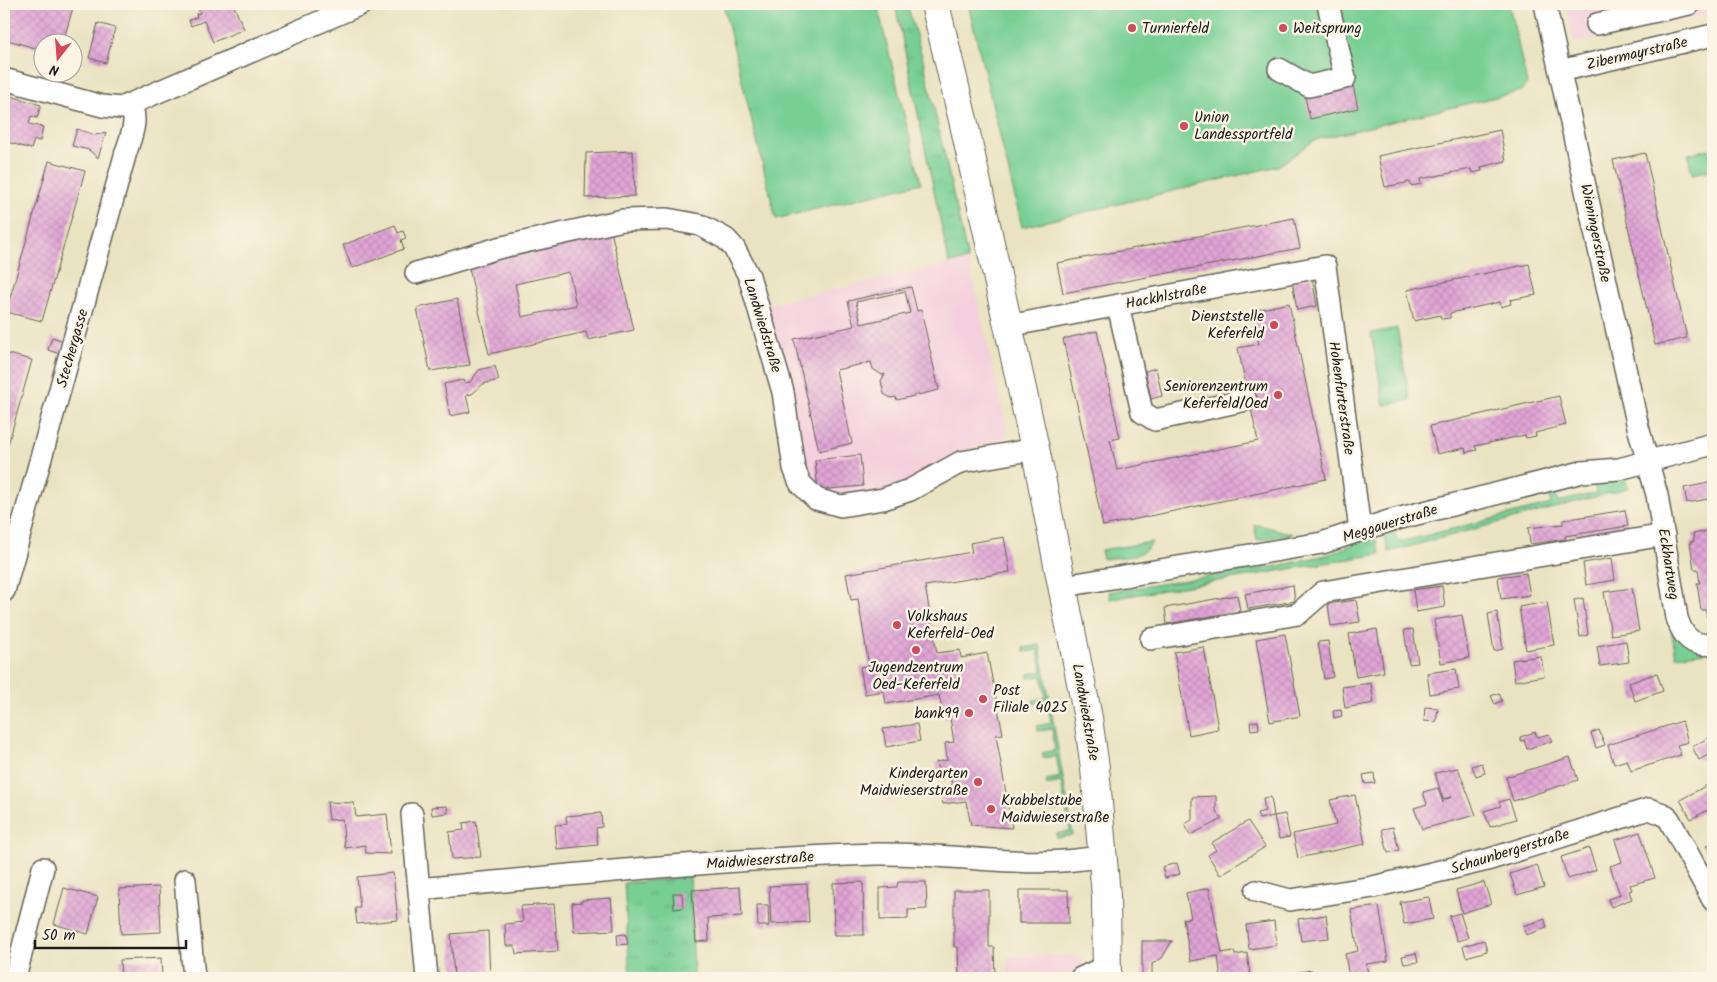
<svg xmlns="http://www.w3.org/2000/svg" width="1717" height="982" font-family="Kalam,sans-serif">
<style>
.built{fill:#f4cfdd}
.grass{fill:url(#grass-tufts);stroke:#4a7658}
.garden{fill:#77cf94;stroke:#4a7658}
.building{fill:url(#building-cross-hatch);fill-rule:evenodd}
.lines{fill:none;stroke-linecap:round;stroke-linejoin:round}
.minor-casing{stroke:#646256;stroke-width:24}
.major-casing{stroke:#646256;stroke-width:30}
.minor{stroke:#fff;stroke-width:21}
.major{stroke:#fff;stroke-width:28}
.poi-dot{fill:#d1495b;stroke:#fcf5e5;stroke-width:2}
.labels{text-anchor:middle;stroke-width:5;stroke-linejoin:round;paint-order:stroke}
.poi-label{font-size:15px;fill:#1c1c1c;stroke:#fcf5e5;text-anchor:start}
.street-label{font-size:15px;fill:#1c1c1c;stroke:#fcf5e5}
</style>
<defs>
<pattern id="grass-tufts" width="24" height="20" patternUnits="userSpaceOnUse" patternTransform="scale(1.25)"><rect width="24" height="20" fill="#77cf94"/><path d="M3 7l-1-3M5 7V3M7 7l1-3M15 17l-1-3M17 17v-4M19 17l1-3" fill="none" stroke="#66b17f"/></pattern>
<pattern id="building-cross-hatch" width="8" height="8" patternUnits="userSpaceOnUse" patternTransform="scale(1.25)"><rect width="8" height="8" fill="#e1a4d6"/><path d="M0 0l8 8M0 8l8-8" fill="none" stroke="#c08db7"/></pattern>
</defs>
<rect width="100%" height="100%" fill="#fcf5e5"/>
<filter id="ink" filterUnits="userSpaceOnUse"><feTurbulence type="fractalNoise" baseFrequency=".02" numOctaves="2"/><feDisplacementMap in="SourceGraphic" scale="10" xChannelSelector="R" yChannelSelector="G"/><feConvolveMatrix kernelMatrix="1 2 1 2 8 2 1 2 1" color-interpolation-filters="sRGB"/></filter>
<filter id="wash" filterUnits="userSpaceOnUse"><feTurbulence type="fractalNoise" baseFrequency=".0096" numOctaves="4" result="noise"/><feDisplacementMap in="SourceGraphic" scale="20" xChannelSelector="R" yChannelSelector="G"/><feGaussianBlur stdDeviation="1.12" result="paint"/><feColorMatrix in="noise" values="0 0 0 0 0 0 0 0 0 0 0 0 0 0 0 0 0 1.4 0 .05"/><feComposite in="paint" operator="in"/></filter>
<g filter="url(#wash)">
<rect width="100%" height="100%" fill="#eae3c2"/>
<!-- built -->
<path class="built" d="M1565,4H1713V13L1574,43Z
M968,260L1007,429L1005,438L963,451L938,463L905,483L875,495L843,497L820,493L806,479L764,305Z
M1008,956H1082V978H1008Z"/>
<!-- grass -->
<path class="grass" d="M895,4H907L924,63L968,260L949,263Z
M1709,149L1713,170L1692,174L1688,154Z
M1397,328L1410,400L1384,405L1371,333Z
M1593,478H1625L1628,488L1389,552L1383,532L1391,529L1400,542L1551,504L1547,488L1553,486L1558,502L1596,493Z
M1254,525H1260L1293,534L1257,540Z
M1374,535L1380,554L1110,599L1109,592L1283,565L1330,554Z
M1152,542C1144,559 1119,557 1103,559L1101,550Z
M1671,630L1705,652L1676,656Z
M1040,645L1073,835L1057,838L1056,834L1070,831L1066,809L1052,811L1051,807L1065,804L1061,782L1047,785L1046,780L1060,777L1056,756L1043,758L1042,753L1055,750L1052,729L1038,731L1037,726L1051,723L1047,702L1033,704V700L1046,698L1042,676L1028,678V674L1042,671L1038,650L1024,652L1023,648Z
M690,877L694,978H630L624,883Z"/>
<!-- garden -->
<path class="garden" d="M723,4H877L921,183L776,219Z
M968,4H1509L1527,83L1521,91L1315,140L1278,166L1022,227Z"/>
<g id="blocks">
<!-- building -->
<path class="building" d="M4,4H74L63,42H42V50L4,39Z
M196,4H233L244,29L213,42L204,21L191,26L189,20L197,17L196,14L200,13Z
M98,23L115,28L106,63L89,58Z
M1353,85L1358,108L1310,119L1305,97Z
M4,94L41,105L37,118L31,116L29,124L43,127L40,141L34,140L31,149L4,141Z
M77,129L95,135L106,133L98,158L89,150L72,146Z
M1500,130L1506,161L1481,167L1482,171L1472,173L1471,169L1420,179L1421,184L1411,186L1410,182L1385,187L1378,156Z
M633,151L635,196L585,198L586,153Z
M1645,153L1687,338L1655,345L1613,160Z
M49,161L85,171L42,321L6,312Z
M1294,218L1300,248L1063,293L1057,263Z
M395,225L398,233L403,231L406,238L401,240L404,249L352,268L343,245Z
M611,231L634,330L588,340L586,332L489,354L468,264ZM569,272L576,305L522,317L515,284Z
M1529,264L1536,295L1510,300L1511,304L1501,307L1500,302L1450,313V318L1441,319L1440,315L1414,321L1407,290Z
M1312,277L1317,306L1297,310L1292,280Z
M911,287L917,311L921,310L939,390L897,400L896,397L891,398L884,394L881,381L885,374L882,375L873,369L871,362L836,370L852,443L819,451L794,339L854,326L848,301ZM905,291L910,313L861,324L856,302Z
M457,299L470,365L430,371L417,308Z
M1289,303L1326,479L1103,526L1063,339L1097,331L1120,438L1110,440L1117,470L1258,441L1238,348L1259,344L1252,311Z
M52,337L64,341L60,354L48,350Z
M4,353L32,360L4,459Z
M495,366L499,380L483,384L472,394L466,395L470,412L450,416L444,384L463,380L464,383L470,382L479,370Z
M1156,368L1162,396L1151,399L1145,371Z
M1559,396L1566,425L1535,433L1536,436L1526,438L1525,435L1475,446L1477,450L1471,451L1466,453L1465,448L1437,454L1430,426Z
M860,455L863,486L818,490L815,460Z
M1713,482V498L1687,503L1684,488Z
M1625,510L1628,526L1565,536L1566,539L1530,544L1528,528L1563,524V520Z
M1713,530V616L1707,617L1706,610H1701L1697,583H1700L1698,569H1694L1690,542L1694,541L1693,534Z
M1004,537L1010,572L925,586L937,653L960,650L961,658L987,653L1003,734L996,735L1012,828L971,825L966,801L943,804L941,791L952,788L950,773L939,775L936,762L947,760L945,743L954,742L950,718L944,719L939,695L886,704L884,691L865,694L860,667L869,666L858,599L851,600L846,574L972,552L970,543Z
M1612,558L1615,580L1586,585L1583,563Z
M1526,573L1530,595L1501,599L1498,577Z
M1293,585L1295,601L1248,609L1245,594Z
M1442,586L1445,607L1416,612L1413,590Z
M1632,588L1639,631L1611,635L1604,592Z
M1237,595L1240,611L1167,624L1165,608Z
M1583,598L1588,635L1580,637L1574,600Z
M1356,600L1360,622L1331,626L1328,604Z
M1547,602L1554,645L1526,650L1519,607Z
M1497,612L1503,649L1494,651L1488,614Z
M1462,615L1469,658L1441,663L1434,620Z
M1377,629L1384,672L1356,677L1349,634Z
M1413,629L1418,663L1409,664L1404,630Z
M1285,634L1300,716L1270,722L1256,639Z
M1328,641L1333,677L1324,679L1318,642Z
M1626,641L1629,662L1600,666L1597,646Z
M1204,647L1218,729L1189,735L1174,652Z
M1541,656L1544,676L1515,681L1512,660Z
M1456,669L1459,689L1430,694L1427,673Z
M1657,673L1663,691L1635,701L1629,683Z
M1371,683L1374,703L1345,708L1342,687Z
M1499,693L1502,701L1495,704L1491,696Z
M1425,707L1438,708L1436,722L1424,721Z
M1341,710L1342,716L1334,718L1333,711Z
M1258,721L1259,729L1251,730L1250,722Z
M1682,721L1688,742L1677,745L1681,755L1631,771L1627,760L1614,764L1608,745Z
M917,724L920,741L886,747L883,729Z
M1599,730L1605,745L1596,748L1591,733Z
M1535,732L1537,737L1549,734L1552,741L1527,749L1524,740L1521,741L1520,737Z
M1713,735V752L1699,760L1692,747Z
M1570,757L1578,780L1513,801L1506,777Z
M1482,763L1485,773L1476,776L1472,766Z
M1458,768L1476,815L1422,829L1414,808L1427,804L1423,792L1438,788L1443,803V800L1452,797L1443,799L1435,773Z
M1374,773L1375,783L1365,784L1363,775Z
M1713,782V807L1691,819L1680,800Z
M1355,795L1365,844L1298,858L1293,834L1336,825L1330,800Z
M1216,796V811L1222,819L1190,835L1185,824L1192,820V797Z
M1271,797L1274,816L1285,814L1290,837L1279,839L1274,816L1259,819L1257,813L1265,811L1263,798Z
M1509,799L1516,819L1490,827L1484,811L1501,806L1499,802Z
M327,802L354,803L356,817L387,814L391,854L366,853L365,845L345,848L342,819L329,820Z
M447,806L448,813L432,815L431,807Z
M601,813L602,827L596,828L598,845L557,849L555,825L567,824L566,816Z
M476,821L481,857L452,859L449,832L464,830L463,823Z
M1248,821L1265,847L1220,875L1208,855L1216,850L1211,843Z
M1393,827L1399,850L1388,853L1382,829Z
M1640,832L1655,878L1630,885L1632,890L1629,891L1632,899L1611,907L1608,899L1620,895L1610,866L1622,862L1615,840Z
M1713,842V859L1706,846Z
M1589,848L1596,870L1568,879L1561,857Z
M1177,863L1180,874L1165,878L1162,867Z
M1537,865L1544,887L1517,895L1510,874Z
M393,873L398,920L357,924L355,908H360L357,877Z
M863,882L864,935H834L833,883Z
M898,882H926L927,909L908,910V919L880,920V888L897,887Z
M1484,882L1491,904L1462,913L1456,890Z
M807,884L809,922L771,924L769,886Z
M159,887L161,932L121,934L119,889Z
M740,887L742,916L708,918L709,941L696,942L692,890Z
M64,888L98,897L88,934L54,924Z
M1209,888L1222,953L1234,951L1235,955L1247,953L1250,975L1238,978H1221L1218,956L1191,961L1183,919L1191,918L1186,893Z
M954,890H989V947H994L995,978H959L958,947H954Z
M1019,890H1068L1069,923H1019Z
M673,893H682L683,908L674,909Z
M1429,897L1433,919L1404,924L1400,902Z
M611,898L614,930L574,932L572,903L582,902V900Z
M554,904L558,951L516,954L515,946H506L505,924L523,922L521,906Z
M757,905H768L769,926H758Z
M1379,906L1388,961L1366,964L1368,974L1349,977L1345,954L1358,951L1351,910Z
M1460,913L1468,938L1457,941L1449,916Z
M1326,915L1329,938L1301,941L1298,919Z
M1545,919L1547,928L1526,935L1523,926Z
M1274,921L1277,945L1249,949L1246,925Z
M488,931L490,977L454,978L451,934Z
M626,934L628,944L618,945L617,935Z
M1484,940L1487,951L1466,957L1463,946Z
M1142,941H1172L1162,958L1152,964V978H1142Z
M1416,953L1418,962L1404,964L1402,956Z
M161,958L162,978H121L120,960Z
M1312,970L1313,977L1272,978V976Z
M46,973L63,978H45Z"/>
</g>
</g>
<g filter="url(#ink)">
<use href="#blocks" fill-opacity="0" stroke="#646256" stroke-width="1"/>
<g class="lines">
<defs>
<path id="minor" d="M1545,4L1638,427L1657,495L1677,618C1683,637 1692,647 1713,644
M1597,24L1689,4
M1279,69L1309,86L1345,78L1328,4
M1560,71L1713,35
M4,79L102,106L121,108L361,4
M416,273L498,248L623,220L667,219L700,225L726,239L734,248L749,276L783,392L794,468L800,483L816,499L841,506L883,499L910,490L961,462L1035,449
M1118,305L1142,412L1155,420L1246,400
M1008,326L1325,266L1360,530
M1064,586L1322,543L1389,521L1582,472L1619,469L1713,444
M4,591L126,152C131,136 139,120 130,104
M1151,639L1298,614L1323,592L1664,535
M412,814L427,978
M185,880L194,978
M419,889C571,875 723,859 876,854C951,852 1028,871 1102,856
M1256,891L1290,900L1373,887L1487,860L1649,809L1663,814L1669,819L1713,900
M15,978L43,868
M1081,978L1107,966"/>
<path id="major" d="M935,4L964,124L1039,467L1088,718L1095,768L1106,896L1107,978"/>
</defs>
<!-- minor casing -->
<use href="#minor" class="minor-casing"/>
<!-- major casing -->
<use href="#major" class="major-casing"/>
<!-- minor -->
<use href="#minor" class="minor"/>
<!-- major -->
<use href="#major" class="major"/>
</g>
</g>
<!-- markers -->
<g class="poi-dot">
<circle cx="1132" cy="28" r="5"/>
<circle cx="1283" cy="28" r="5"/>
<circle cx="1184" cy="126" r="5"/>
<circle cx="1274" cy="325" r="5"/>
<circle cx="1278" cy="395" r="5"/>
<circle cx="897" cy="625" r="5"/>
<circle cx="916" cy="650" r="5"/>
<circle cx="983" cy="699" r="5"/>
<circle cx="969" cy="713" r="5"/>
<circle cx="978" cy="782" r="5"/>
<circle cx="991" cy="809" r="5"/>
</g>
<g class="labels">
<!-- poi labels -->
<g class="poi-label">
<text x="1142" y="33">Turnierfeld</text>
<text x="1293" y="33">Weitsprung</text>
<text x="1194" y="122">Union<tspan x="1194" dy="17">Landessportfeld</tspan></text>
<text x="1264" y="321" text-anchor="end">Dienststelle<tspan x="1264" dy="17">Keferfeld</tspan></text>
<text x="1268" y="391" text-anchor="end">Seniorenzentrum<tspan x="1268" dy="17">Keferfeld/Oed</tspan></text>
<text x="907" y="621">Volkshaus<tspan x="907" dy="17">Keferfeld-Oed</tspan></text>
<text x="916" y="672" text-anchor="middle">Jugendzentrum<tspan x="916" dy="17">Oed-Keferfeld</tspan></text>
<text x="993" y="695">Post<tspan x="993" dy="17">Filiale 4025</tspan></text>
<text x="959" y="718" text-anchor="end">bank99</text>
<text x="968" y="778" text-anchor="end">Kindergarten<tspan x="968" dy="17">Maidwieserstraße</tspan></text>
<text x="1001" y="805">Krabbelstube<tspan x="1001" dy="17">Maidwieserstraße</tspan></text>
</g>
<!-- street labels -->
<g class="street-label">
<text transform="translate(1637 53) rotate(-13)" y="5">Zibermayrstraße</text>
<text transform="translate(1596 233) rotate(78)" y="5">Wieningerstraße</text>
<text transform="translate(1166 296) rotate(-11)" y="5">Hackhlstraße</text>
<text transform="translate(763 325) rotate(73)" y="5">Landwiedstraße</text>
<text transform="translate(72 348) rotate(-74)" y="5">Stechergasse</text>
<text transform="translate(1342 398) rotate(82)" y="5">Hohenfurterstraße</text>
<text transform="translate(1390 523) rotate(-17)" y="5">Meggauerstraße</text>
<text transform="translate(1669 564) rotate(81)" y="5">Eckhartweg</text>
<text transform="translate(1086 712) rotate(80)" y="5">Landwiedstraße</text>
<text transform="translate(1510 851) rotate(-17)" y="5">Schaunbergerstraße</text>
<text transform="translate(760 860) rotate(-4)" y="5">Maidwieserstraße</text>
</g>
</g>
<!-- margin -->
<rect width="1717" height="982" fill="none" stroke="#fcf5e5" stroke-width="20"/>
<!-- north arrow -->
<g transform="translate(58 58) rotate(197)"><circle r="24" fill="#fcf5e5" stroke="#a29e95"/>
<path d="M0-4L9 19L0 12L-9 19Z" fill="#d1495b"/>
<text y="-8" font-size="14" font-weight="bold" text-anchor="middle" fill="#1c1c1c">N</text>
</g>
<!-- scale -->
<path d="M35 940v8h151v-8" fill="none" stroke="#1c1c1c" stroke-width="2.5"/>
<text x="42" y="940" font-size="15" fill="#1c1c1c" stroke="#fcf5e5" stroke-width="4" paint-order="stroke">50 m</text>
</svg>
